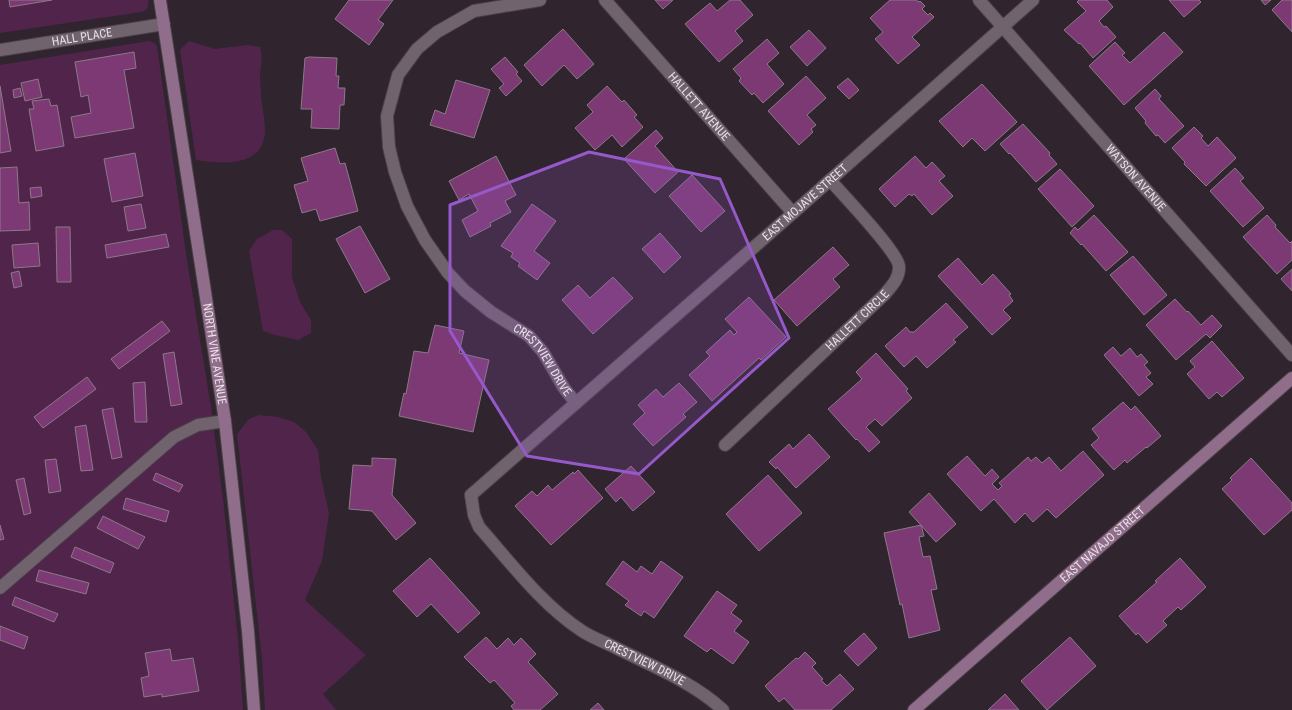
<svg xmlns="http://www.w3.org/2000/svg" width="1292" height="710" font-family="'Roboto Condensed',sans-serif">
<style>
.green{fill:#51244b}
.building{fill:#7c3974;stroke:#897b86}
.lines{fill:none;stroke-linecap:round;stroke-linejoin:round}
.street-casing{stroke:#4a4048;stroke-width:14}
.secondary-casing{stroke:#4a4048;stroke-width:14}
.street{stroke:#71636e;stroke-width:12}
.secondary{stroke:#906d8a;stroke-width:12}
.marked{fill:#9659c9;fill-opacity:0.2;stroke:#9659c9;stroke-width:3;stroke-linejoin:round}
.labels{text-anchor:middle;stroke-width:3;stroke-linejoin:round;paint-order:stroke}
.street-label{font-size:12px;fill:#e9e1e7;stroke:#261b25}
</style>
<rect width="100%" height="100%" fill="#30242e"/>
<!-- green -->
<path class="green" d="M0,0H148C149,6 148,10 141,12L0,33Z
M149,41L154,43L157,46L187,260L211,407L223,499L238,639L243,710H0V65Z
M189,41L215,49L247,45L260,47C263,58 261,63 260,74C260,81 261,88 261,95C262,107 265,120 265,132C263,168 221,164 196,160L180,50Z
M273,230H282L292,239V277L300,302L311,320V333L298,340L275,335L263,331L249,251L257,239Z
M259,415L278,417L294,422L306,432L318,450L321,477L329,513L322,561L305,600L366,655L323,694L336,710H265L262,659L237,434L249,419Z"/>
<!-- building -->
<path class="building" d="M9,0H52L10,7Z
M349,0H393L378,20L384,24L369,45L335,19Z
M655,0H673L663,9Z
M730,0H740L753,15L735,31L743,41L719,62L685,24L710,3L717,11Z
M890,0H916L919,2L920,1L925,6L922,9L928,15L930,13L934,17L912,37L920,45L898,64L875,39L883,32L870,18Z
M1079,0H1107L1113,7L1099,21L1104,27L1106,26L1116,37L1093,58L1080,43L1079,44L1064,30L1086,11L1077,2Z
M1169,0H1199L1201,2L1184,17Z
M1261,0H1271L1265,5Z
M1282,0H1292V32L1272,10Z
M563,29L594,64L577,79L564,65L542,86L524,65Z
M809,30L826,48L807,66L790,47Z
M1164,32L1183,52L1124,105L1089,66L1115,42L1125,53L1122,55L1130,63Z
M767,39L779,53L767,64L784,84L763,103L754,93L752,95L739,81L741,78L733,69Z
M134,52L136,68L124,70L134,128L75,138L71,117L91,113L88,95L81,97L75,62Z
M309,57L337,58L336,76H339L338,88H345L344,105H340L339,129L311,128L312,109H301L305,58Z
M505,57L518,72L516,74L522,81L506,96L499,88L504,84L491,69Z
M806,76L826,98L807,115L816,125L811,129L813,132L799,145L768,111Z
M848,78L859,90L849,99L837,87Z
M38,79L42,97L25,101L21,83Z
M456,80L490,90L474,138L430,125L435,110L445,114Z
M982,84L1017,122L985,151L972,138L963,147L939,121Z
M0,86L11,151L0,153Z
M607,86L622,102L624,100L637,115L634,117L643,127L622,147L612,135L595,150L575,128L593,112L587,105Z
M20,88L22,96L14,98L13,90Z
M1155,89L1161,96L1159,99L1184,126L1165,143L1158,135L1156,136L1145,123L1146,121L1135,108Z
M49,99L51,106L57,105L64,146L36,151L29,109H34L32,101Z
M1023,124L1050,153L1049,155L1057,164L1036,182L1010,153L1009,154L1000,144Z
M1194,127L1203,136L1201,138L1208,146L1217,137L1236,158L1206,186L1184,164L1185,162L1172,148Z
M656,130L663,138L655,146L678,172L655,193L624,159Z
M335,148L340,164L345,163L358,211L320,221L316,209L302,213L294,185L308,181L301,158Z
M135,153L143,196L112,202L104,159Z
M496,156L516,195L505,201L511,212L490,223L491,226L470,237L462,220L478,211L469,194L459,200L449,181Z
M915,156L926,168L932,162L945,176L939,181L953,196L932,215L914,194L912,196L909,194L895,207L879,189Z
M17,167L19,203L29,202L30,230L0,231V168Z
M1235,168L1244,178L1240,181L1264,208L1243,227L1210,191Z
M1060,169L1094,206L1072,227L1038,189Z
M692,175L725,211L701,232L669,196Z
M41,187L42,196L31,198L30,188Z
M141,204L146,228L128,231L124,207Z
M532,204L556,221L534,251L550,263L537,280L518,266L520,263L511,257L513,253L501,246Z
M1094,215L1128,252L1106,271L1082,244L1081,245L1070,233L1075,227L1078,230Z
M1267,215L1276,225L1275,227L1290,243L1292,241V260L1277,274L1243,237Z
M360,226L390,279L365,293L336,239Z
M56,227H70L71,282H57Z
M660,233L681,257L664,273L642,249Z
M166,234L169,247L107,258L105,245Z
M38,243L40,266L14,268L12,245Z
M833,247L849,265L833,279L840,287L797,326L774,300Z
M1133,256L1167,295L1144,315L1110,275Z
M958,258L982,285L993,274L1011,294L1009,295L1013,301L1003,310L1011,318L992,335L938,276Z
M1292,269V291L1281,279Z
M19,271L22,286L14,288L11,273Z
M613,277L633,298L593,334L562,300L578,285L590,298Z
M749,297L786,337L761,360L759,358L712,401L689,375L710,356L706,352L730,330L734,335L737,332L725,319Z
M1175,299L1187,312L1188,311L1201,325L1212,315L1222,326L1210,338L1206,334L1176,360L1146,325Z
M946,303L968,327L953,340L956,342L927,368L916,356L904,367L885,346L906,327L910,332H914Z
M162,321L170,331L119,369L111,359Z
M435,325L464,331L459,353L489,360L473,432L399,416L404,393L406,394L414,351L428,353Z
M1212,341L1244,378L1222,397L1217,392L1209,399L1187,374L1195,367L1190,361Z
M1113,347L1121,356L1130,348L1137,357L1141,354L1148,362L1144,365L1151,373L1146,377L1153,384L1139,396L1104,355Z
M174,352L182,404L171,406L163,354Z
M876,353L908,389L906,391L912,398L882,426L875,419L866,427L880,442L869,452L857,439L856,440L828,409L862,379L856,372Z
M87,377L96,389L43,428L34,417Z
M145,382L147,422H135L133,383Z
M679,383L697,402L683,414L686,417L653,446L633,424L645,413L638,405L656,389L663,397Z
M1123,402L1131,410L1135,406L1161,436L1147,448L1146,447L1127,463L1125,460L1114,470L1091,445L1099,438L1092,429Z
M113,408L122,457L112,459L102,410Z
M86,425L93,470L81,471L75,427Z
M809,434L830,457L796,488L777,467L776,469L769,462L789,444L793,449Z
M1083,451L1104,475L1056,518L1047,509L1033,522L1025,513L1015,523L994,499L981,511L947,474L967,456L985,476L992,469L999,477L992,484L998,490L1002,486L999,483L1028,457L1031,461L1036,457L1042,463L1049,457L1061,471Z
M372,458L396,459L392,495L416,523L396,540L372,511L349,509L353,465L372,466Z
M1251,458L1292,503V510L1264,535L1222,489L1232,480L1230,478Z
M56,459L61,491L49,493L45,460Z
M631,466L655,492L633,511L621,497L616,502L605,489Z
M578,470L603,498L551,545L515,506L532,491L537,496L548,485L552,490L573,472L574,474Z
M156,473L183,485L179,492L153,480Z
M768,475L802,513L759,551L726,514Z
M24,478L31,513L24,515L16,480Z
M929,493L956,524L936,542L909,512Z
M126,498L169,511L166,522L123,509Z
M103,516L145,537L138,549L97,528Z
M0,525L4,539L0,540Z
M921,525L924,536L919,537L923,557L930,556L937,589L931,590L940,630L909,638L902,604L900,605L884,533Z
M75,547L114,563L110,573L71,557Z
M430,558L480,613L458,633L431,604L417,617L393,591Z
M1180,558L1206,587L1181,610L1178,607L1163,621L1167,625L1147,643L1138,633L1136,635L1119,616L1157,582L1155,581Z
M623,561L637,572L641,566L652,574L661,561L683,577L654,618L644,611L641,616L625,605L629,601L606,584Z
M39,570L89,583L86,594L36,581Z
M717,591L737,605L731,613L742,621L734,631L749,642L733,664L711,648L707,652L684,636Z
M15,597L58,614L54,622L12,605Z
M0,626L28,637L24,649L0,640Z
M864,633L877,648L858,666L844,651Z
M486,637L497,649L508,638L514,645L521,638L536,654L528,662L558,694L540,710H514L511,706L515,703L494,680L490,683L464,657Z
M1070,637L1096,666L1047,710L1021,681Z
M170,649L172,661L193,658L199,691L162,697V694L144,697L141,678L149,676L145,653Z
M805,652L816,663L812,667L823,679L821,680L827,686L840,674L854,689L831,710H795L784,698L779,702L765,686L796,658L798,659Z
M1005,694L1019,710H988Z
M598,703L604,710H590Z"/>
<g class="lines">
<defs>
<g id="street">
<path id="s1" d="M540,0L474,11L437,32L417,49L398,75L387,116L389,147L395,172L407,206L425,240L448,273L465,291L491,312L529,336L543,352L564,388L576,403"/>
<path id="s2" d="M605,0L793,213"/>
<path id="s3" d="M979,0L1292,355"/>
<path id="s4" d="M0,50L164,24"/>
<path id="s5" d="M725,445L884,295C891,287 900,278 899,266C897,251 843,195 830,180"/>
<path id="s6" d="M471,495L793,213L1033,0"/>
<path id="s7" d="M471,495L474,515L479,527C511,563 541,604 582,631C591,637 602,641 612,646C648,664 693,682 723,710"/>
<path d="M0,588L174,437L198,425L225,421"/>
</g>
<g id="secondary">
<path id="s8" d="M160,0L225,421L248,631L254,710"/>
<path id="s9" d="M914,710L1292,378"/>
</g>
</defs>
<!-- street casing -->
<use href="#street" class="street-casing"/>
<!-- secondary casing -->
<use href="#secondary" class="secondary-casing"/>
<!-- street -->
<use href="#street" class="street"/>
<!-- secondary -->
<use href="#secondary" class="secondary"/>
</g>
<!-- marked area -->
<path class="marked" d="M589,152L720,179L789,338L639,474L527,456L450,331V205Z"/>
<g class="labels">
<!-- street labels -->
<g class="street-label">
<text dy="4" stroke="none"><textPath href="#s4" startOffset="83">HALL PLACE</textPath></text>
<text dy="4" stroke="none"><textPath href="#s2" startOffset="142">HALLETT AVENUE</textPath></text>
<text dy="4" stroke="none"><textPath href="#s3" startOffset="237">WATSON AVENUE</textPath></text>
<text dy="4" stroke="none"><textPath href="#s6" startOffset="444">EAST MOJAVE STREET</textPath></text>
<text dy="4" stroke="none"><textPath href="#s5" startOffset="182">HALLETT CIRCLE</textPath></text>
<text dy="4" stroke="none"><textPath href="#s8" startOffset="358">NORTH VINE AVENUE</textPath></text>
<text dy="4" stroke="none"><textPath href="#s1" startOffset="512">CRESTVIEW DRIVE</textPath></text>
<text dy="4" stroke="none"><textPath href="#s9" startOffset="251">EAST NAVAJO STREET</textPath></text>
<text dy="4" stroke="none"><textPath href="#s7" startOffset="250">CRESTVIEW DRIVE</textPath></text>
</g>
</g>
</svg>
